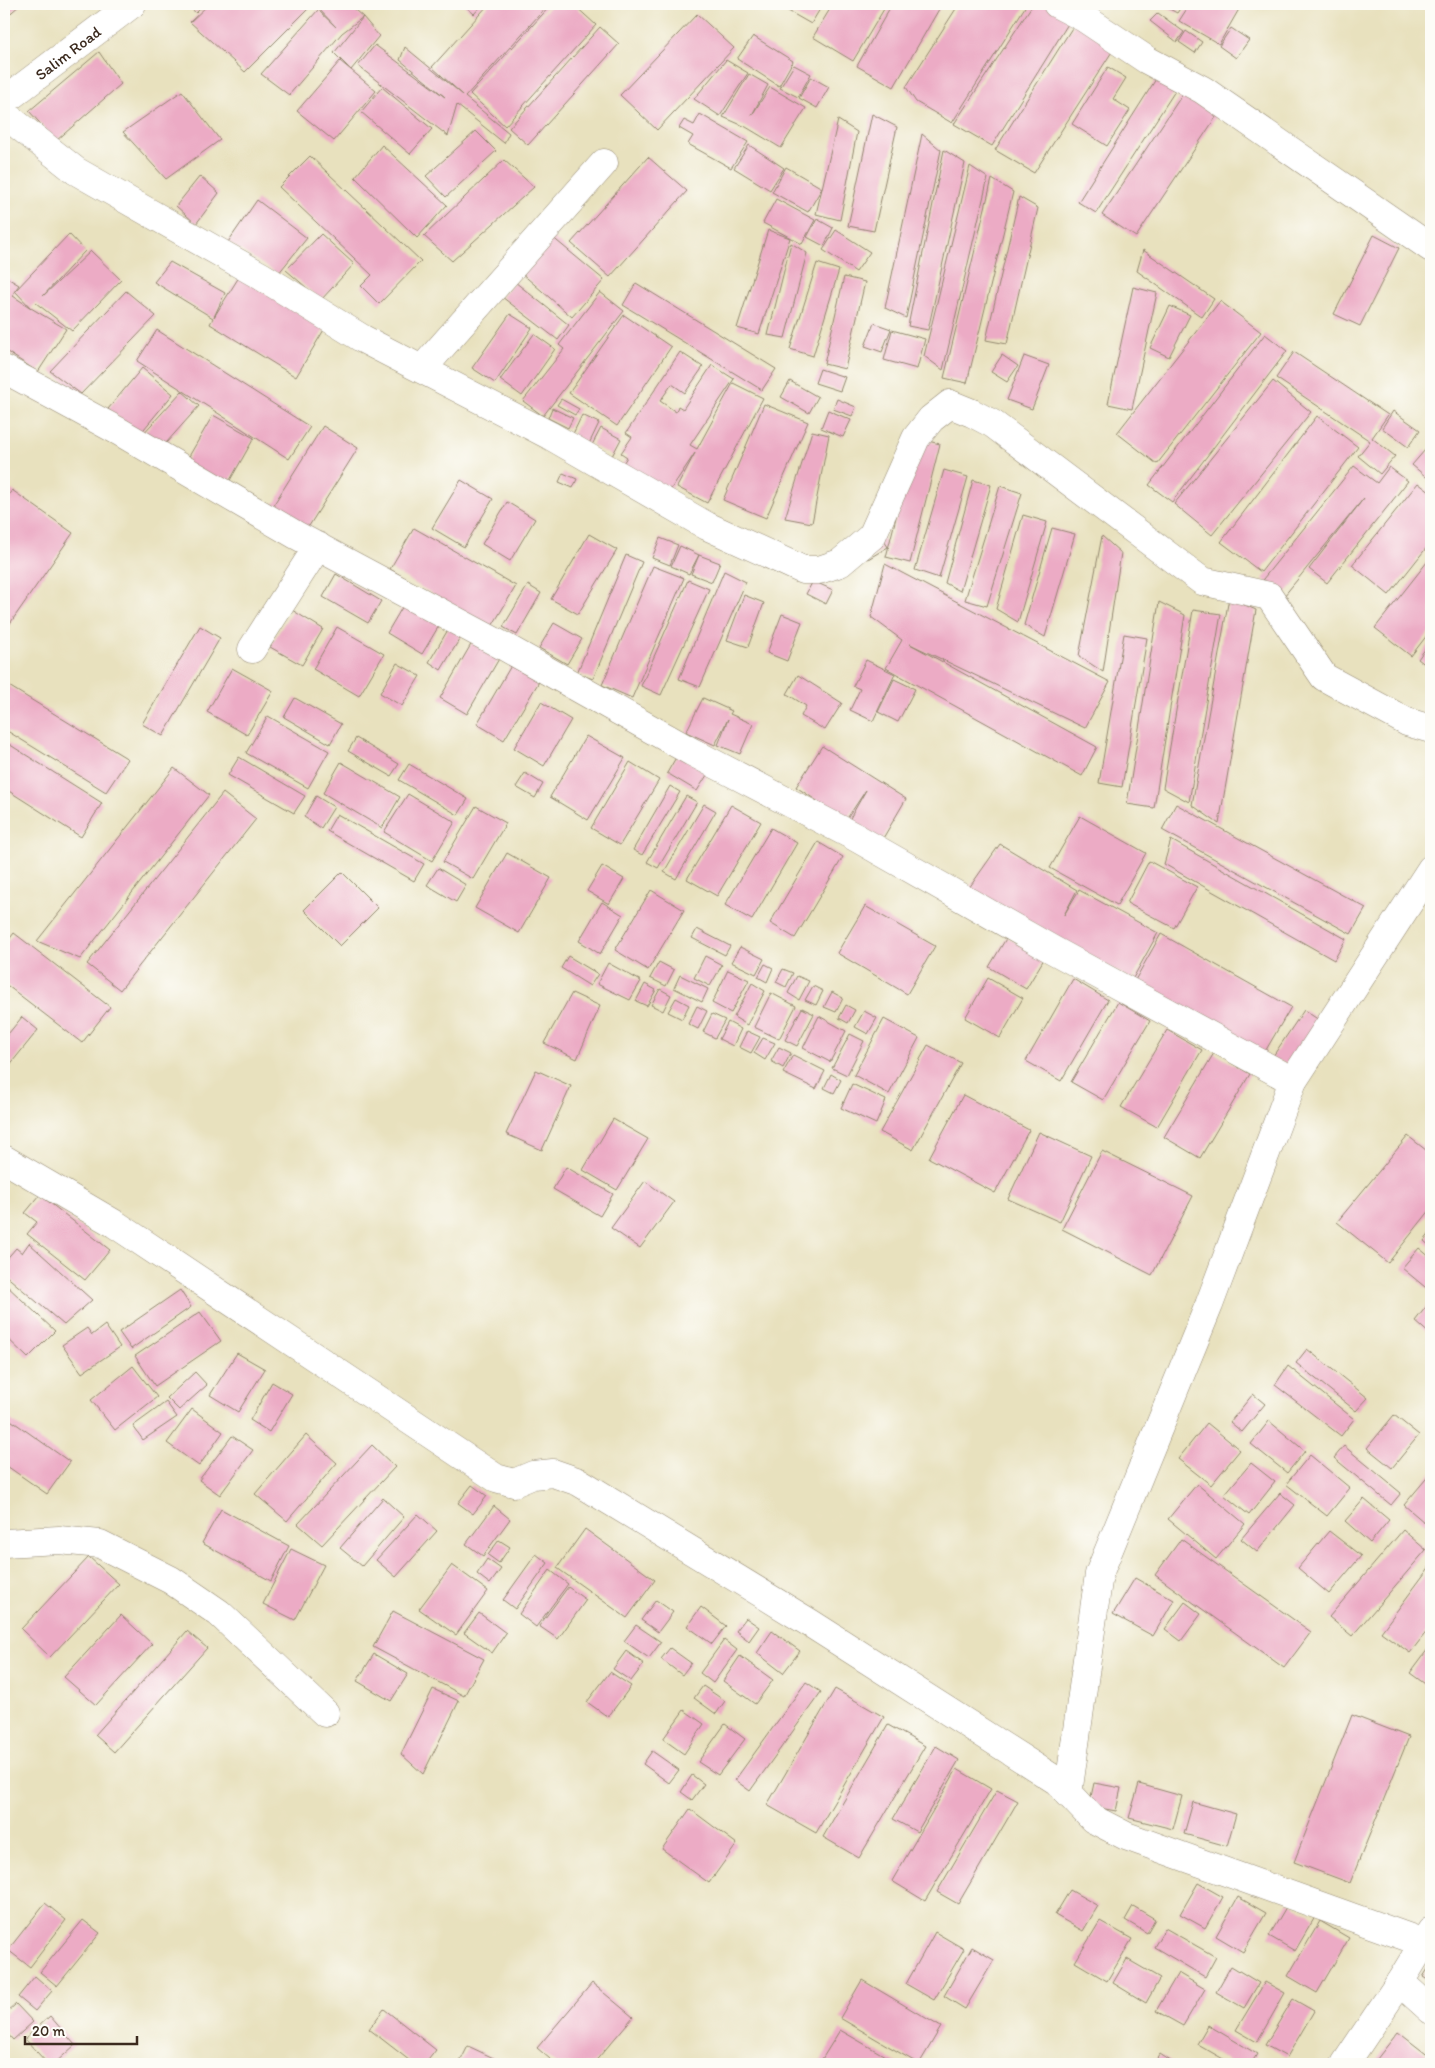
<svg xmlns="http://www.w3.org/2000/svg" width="1435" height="2068" font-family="Itim,sans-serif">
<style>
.building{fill:#ecabc5}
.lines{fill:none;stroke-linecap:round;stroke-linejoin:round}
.minor-casing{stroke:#92866e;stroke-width:29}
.tertiary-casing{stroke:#92866e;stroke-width:29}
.minor{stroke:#fff;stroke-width:28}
.tertiary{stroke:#fff;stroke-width:28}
.labels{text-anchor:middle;stroke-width:5;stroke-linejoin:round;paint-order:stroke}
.street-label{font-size:16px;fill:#3b2a1e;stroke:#fdfcf7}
</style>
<rect width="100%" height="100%" fill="#fdfcf7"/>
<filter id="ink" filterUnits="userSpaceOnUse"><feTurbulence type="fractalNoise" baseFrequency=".02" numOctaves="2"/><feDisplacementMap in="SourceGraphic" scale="10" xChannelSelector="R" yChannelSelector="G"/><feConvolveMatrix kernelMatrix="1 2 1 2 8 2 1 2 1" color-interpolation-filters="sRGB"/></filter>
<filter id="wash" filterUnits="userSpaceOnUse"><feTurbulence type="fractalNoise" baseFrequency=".0096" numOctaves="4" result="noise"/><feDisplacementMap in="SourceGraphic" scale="20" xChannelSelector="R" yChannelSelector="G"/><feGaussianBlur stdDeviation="1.12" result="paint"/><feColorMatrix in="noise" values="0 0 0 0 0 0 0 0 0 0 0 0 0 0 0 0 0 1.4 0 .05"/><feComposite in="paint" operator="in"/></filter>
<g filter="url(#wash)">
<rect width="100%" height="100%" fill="#e8e1be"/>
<g id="blocks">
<!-- building -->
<path class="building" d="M4,4H21L4,19Z
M186,4H205L196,13Z
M209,4H313L245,72L190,22Z
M318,4H348L363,17L379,36L351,70L376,91L334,141L297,111L340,61L351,70L334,53L363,17L342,33L289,95L261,74L318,10L336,27L316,6Z
M463,4H483L474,14Z
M489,4H549L465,97L509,133L504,143L457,105L448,136L358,66L375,45L445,97L400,60L405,47L463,95L432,67Z
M552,4H573L596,25L505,126L470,94Z
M776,4H823L811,24Z
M833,4H887L853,61L813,37Z
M892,4H942L894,87L857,66Z
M959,4H1022L1025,7L952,123L916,102L906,87Z
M1033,4H1048L1071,19L992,146L954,124Z
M1160,4H1183L1177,13Z
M1190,4H1242L1219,44L1179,21Z
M1158,13L1184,32L1177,42L1150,21Z
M697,14L734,48L657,130L620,95Z
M1077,20L1115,47L1034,173L995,150Z
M600,27L619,44L528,145L509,128Z
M1231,28L1249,40L1236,58L1219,46Z
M1186,31L1202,42L1195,53L1179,42Z
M753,36L793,61L779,86L737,59Z
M99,52L121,84L56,141L29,111Z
M726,60L748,73L720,116L694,99Z
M794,65L811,74L798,97L780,88Z
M1108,67L1126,78L1113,99L1130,110L1107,146L1072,124Z
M749,74L768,85L752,115L770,87L806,108L781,148L746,127L723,117Z
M811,77L829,87L817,108L799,98Z
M1156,79L1175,91L1096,213L1078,202Z
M382,87L432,129L410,154L361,112Z
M182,91L220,140L166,179L123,132Z
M1184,92L1218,114L1136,237L1102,215Z
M700,114L748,142L731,168L688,144L693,136L679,128L684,120L694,125Z
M872,114L897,127L874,231L848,226Z
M838,120L857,132L840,220L816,214Z
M476,131L496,151L446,197L426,176Z
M922,134L941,150L906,318L885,308Z
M382,145L447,205L417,238L355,177Z
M749,145L784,168L770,190L734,168Z
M944,150L965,163L928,330L908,326Z
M310,156L421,261L379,304L361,286L372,275L279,187Z
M648,157L687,191L610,277L571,243Z
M504,160L534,187L452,261L424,236Z
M970,166L988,178L943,370L924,356Z
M786,167L822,188L808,212L772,192Z
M200,176L219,193L196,224L176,206Z
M992,179L1013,192L967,383L944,378Z
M1019,197L1038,208L1007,344L986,340Z
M776,199L815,220L802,244L763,223Z
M257,200L307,238L278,274L228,242Z
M817,219L833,228L824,246L807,237Z
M768,230L790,238L759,334L737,328Z
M836,230L870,252L856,272L823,250Z
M69,234L85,251L43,296L91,251L121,280L72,331L36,303L31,308L66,329L38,372L4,350V276L19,285L14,292L13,296L31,308L15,291Z
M321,234L354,264L321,300L286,270Z
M1374,235L1399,248L1360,326L1334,314Z
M551,236L604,280L572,317L520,272Z
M791,243L807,253L785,338L768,335Z
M1143,250L1214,299L1202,317L1137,271Z
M170,262L225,293L214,317L239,277L325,328L296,377L210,324L213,318L154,282Z
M817,263L839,270L813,356L790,349Z
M844,277L865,282L845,369L824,364Z
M515,282L569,325L558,340L502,297Z
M636,283L776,369L762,390L623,305Z
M1133,287L1157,293L1132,409L1108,404Z
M126,291L156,316L81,394L50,371Z
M600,292L624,311L543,416L523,401L564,349L559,345Z
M1220,301L1261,332L1157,464L1117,433Z
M1170,306L1190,315L1169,357L1150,348Z
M510,314L532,328L495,383L472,368Z
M624,315L671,347L617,426L569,393Z
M874,323L891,329L882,352L865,346Z
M157,330L310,427L289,459L137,361Z
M892,330L925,339L917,369L884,360Z
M534,334L555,349L522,396L500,380Z
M1265,334L1287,351L1172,502L1149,485Z
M680,352L703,367L685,393L672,384L660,401L676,412L678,406L683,409L712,365L734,379L690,445L697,449L733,383L763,398L707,503L677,487L695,453L667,495L622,465L627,457L621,453L632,437L626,433Z
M1294,352L1388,415L1372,438L1395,456L1380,474L1358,456L1370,441L1276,378Z
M1002,355L1018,366L1007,382L991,372Z
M1024,356L1049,365L1032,409L1007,400Z
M142,368L173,394L139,435L108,409Z
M820,369L845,377L840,391L815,383Z
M790,381L818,397L809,413L781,397Z
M1273,381L1311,412L1212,535L1174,504Z
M182,391L199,406L158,452L141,436Z
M561,399L579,409L575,415L557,405Z
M837,399L856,407L852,416L833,409Z
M764,404L808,422L766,518L723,500Z
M552,408L573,418L568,428L548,418Z
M828,410L851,420L843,437L821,428Z
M1393,411L1420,430L1408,447L1382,428Z
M213,415L254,438L225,489L184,465Z
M582,415L599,423L589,444L572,436Z
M1317,416L1358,447L1261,572L1221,542Z
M323,426L358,448L304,534L269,512Z
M601,428L621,439L612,456L592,445Z
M812,431L829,435L812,523L785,518Z
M916,438L940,444L910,563L886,557Z
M1425,450L1431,455V481L1412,465Z
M1354,466L1377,483L1389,467L1408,481L1327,583L1309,569L1364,498L1284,596L1263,579Z
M944,470L968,477L939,578L915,570Z
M563,473L577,479L573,488L559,482Z
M461,480L493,499L464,547L432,528Z
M973,480L991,485L960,591L945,583Z
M1418,483L1431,493V542L1389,595L1352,565Z
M1000,486L1022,493L987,606L965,600Z
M12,490L73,533L4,632V502Z
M507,502L535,519L510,561L482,544Z
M1023,515L1047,522L1018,622L996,609Z
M414,528L516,586L491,628L390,569Z
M1052,528L1075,534L1045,637L1024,625Z
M589,534L617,550L578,614L551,599Z
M881,536L888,547L868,559L861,548Z
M1102,536L1121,553L1103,672L1079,656Z
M660,538L678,545L670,565L652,558Z
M680,546L699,555L689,574L671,566Z
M626,555L642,562L593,679L577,673Z
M699,555L720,563L712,582L691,574Z
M1431,557V630L1411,656L1375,628Z
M885,564L1110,682L1085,728L910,644L1097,747L1082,776L886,668L902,640L871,617Z
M653,566L684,578L632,698L602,685Z
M724,571L746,582L700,687L679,679Z
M336,574L381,601L368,623L323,597Z
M688,580L709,589L661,695L641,686Z
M813,581L833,590L826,604L806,594Z
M528,585L541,593L517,635L503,627Z
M744,595L764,603L748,647L727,640Z
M1229,598L1256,610L1219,824L1192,805Z
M1159,602L1185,615L1154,808L1127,804Z
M404,604L440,624L422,654L387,633Z
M292,610L323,629L302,665L270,647Z
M1193,610L1221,614L1189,802L1163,788Z
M782,614L802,622L787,661L767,653Z
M554,623L582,639L567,664L539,648Z
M200,626L220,638L163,736L142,724Z
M337,627L384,654L359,696L313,669Z
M449,628L462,635L441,670L429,662Z
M1124,634L1147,638L1122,787L1099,783Z
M473,641L500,657L467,714L440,698Z
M1431,641V669L1418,659Z
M866,660L895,674L873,721L850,710L860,689L853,686Z
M397,663L420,676L402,706L380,693Z
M512,664L540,680L504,740L477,724Z
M232,668L273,691L247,735L207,712Z
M798,675L842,703L825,730L801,716L806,706L787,694Z
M894,679L915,689L898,722L878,712Z
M4,683L128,759L106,792L4,729Z
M295,698L341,724L330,744L284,717Z
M703,698L732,711L730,714L753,724L740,754L718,745L728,719L715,745L686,732Z
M541,702L571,720L544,766L514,748Z
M268,716L329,751L308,788L246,753Z
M586,736L625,758L588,820L550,797Z
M356,738L399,764L391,776L348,751Z
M4,741L102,803L81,837L4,788Z
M822,746L906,799L882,840L849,820L866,790L846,820L796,787Z
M678,754L709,772L697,791L667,773Z
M239,757L305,796L294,813L228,775Z
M341,762L400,797L382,828L323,793Z
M630,762L659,780L620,845L591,828Z
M409,764L468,799L458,815L399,780Z
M174,768L209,795L80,959L37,941Z
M525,773L543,784L535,798L516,787Z
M670,786L680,792L642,855L633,850Z
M223,793L256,819L120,990L87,964Z
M408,794L455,822L432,861L384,832Z
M316,796L334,807L321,828L304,817Z
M686,796L697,802L658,868L647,862Z
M704,804L716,811L676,879L664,872Z
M1176,804L1366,908L1351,934L1162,830Z
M731,805L761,822L717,896L687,879Z
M476,806L506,823L473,879L443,862Z
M337,814L424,864L414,881L327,831Z
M1080,816L1146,853L1117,905L1050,868Z
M771,828L797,843L752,920L725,905Z
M1171,840L1346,939L1334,960L1164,864Z
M818,842L843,857L795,938L770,923Z
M1000,844L1077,890L1064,915L1079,890L1158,933L1132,980L969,888Z
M507,853L551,878L519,933L475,908Z
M1149,861L1197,887L1174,928L1127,903Z
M602,866L624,879L609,904L587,891Z
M438,868L466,885L456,902L427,885Z
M342,872L378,908L340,946L304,910Z
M651,890L684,910L648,970L615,950Z
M602,902L623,915L600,954L579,941Z
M865,906L935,946L907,994L837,953Z
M697,929L730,946L725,955L692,938Z
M14,933L110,1007L82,1043L4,983V946Z
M1161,934L1291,1007L1263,1055L1134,982Z
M1007,937L1044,959L1026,989L989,967Z
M740,947L764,959L756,974L731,962Z
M568,956L598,974L590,986L561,968Z
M705,956L722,965L710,986L694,978Z
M659,962L674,970L666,986L650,978Z
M608,963L641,981L630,1000L597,984Z
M765,964L773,968L767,982L758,977Z
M783,969L793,973L786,987L776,982Z
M728,970L749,980L731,1013L712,1003Z
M680,975L708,989L702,1002L674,988Z
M797,976L809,981L799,1000L788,993Z
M988,978L1023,998L1000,1038L965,1018Z
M1073,979L1108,1000L1061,1081L1026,1061Z
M752,983L765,991L747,1025L734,1017Z
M645,984L656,990L647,1006L636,1001Z
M813,986L823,991L816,1005L805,1000Z
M660,989L671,995L663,1011L651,1005Z
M832,992L843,998L836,1012L824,1007Z
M572,993L600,1006L577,1059L544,1043Z
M771,993L796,1006L779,1039L754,1027Z
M676,998L689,1005L682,1019L668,1012Z
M1118,1002L1150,1021L1103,1100L1071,1082Z
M846,1005L855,1010L848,1023L839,1018Z
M697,1006L707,1011L698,1029L688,1024Z
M802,1008L814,1014L797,1046L785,1040Z
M1304,1010L1319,1020L1289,1064L1271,1059Z
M864,1011L877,1018L868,1034L855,1027Z
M712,1014L725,1020L715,1038L703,1032Z
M819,1016L846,1031L830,1062L803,1048Z
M22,1017L38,1030L4,1072V1039Z
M884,1019L919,1038L889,1094L854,1075Z
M728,1022L741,1029L733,1046L719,1039Z
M1167,1030L1202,1050L1157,1127L1121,1107Z
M747,1031L760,1037L751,1053L739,1047Z
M850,1034L864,1041L847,1075L832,1068Z
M763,1038L775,1043L765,1060L754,1053Z
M928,1045L961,1063L913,1150L880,1132Z
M779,1047L791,1053L783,1068L771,1061Z
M1214,1053L1250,1074L1200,1158L1164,1137Z
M793,1055L825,1071L816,1089L783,1073Z
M536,1070L571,1086L542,1150L506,1134Z
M831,1074L841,1080L834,1093L824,1088Z
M852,1084L886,1100L876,1124L841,1108Z
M963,1095L1029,1130L995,1193L929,1158Z
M613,1119L648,1139L617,1190L583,1170Z
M1039,1132L1091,1156L1060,1222L1008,1199Z
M1408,1136L1431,1154V1209L1388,1263L1337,1222Z
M1102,1151L1193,1196L1152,1275L1062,1229Z
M566,1167L613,1194L600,1216L553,1189Z
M645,1181L674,1202L640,1248L611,1228Z
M40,1195L110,1250L85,1280L27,1234L37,1222L25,1213Z
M1431,1232V1247L1424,1241Z
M29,1243L92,1300L64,1325L4,1274V1262L16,1248L22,1253Z
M1419,1248L1431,1258V1292L1402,1268Z
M4,1283L55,1331L28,1358L4,1335Z
M180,1290L191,1307L131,1349L119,1332Z
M1429,1303L1431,1305V1335L1415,1321Z
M200,1312L221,1341L155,1386L135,1356Z
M105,1325L120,1347L82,1373L62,1345L87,1328L92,1335Z
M1307,1349L1368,1398L1356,1411L1296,1363Z
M237,1353L265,1369L238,1412L210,1395Z
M133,1366L157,1397L115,1430L91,1400Z
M1288,1366L1354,1419L1341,1436L1275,1385Z
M195,1372L207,1385L179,1410L167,1398Z
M272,1382L292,1394L269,1432L250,1420Z
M1253,1394L1265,1404L1242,1432L1230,1422Z
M166,1402L177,1417L143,1440L133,1426Z
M192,1409L223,1432L199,1466L167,1443Z
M1394,1415L1419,1435L1392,1468L1367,1448Z
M5,1416L70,1462L47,1494L4,1464Z
M1269,1421L1305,1451L1287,1473L1251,1444Z
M1207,1423L1240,1450L1211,1485L1178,1459Z
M306,1435L337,1463L287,1521L255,1494Z
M232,1436L253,1450L220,1495L199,1480Z
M372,1445L395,1467L322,1545L298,1524Z
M1344,1446L1401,1493L1391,1505L1334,1458Z
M1310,1455L1350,1488L1327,1516L1286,1484Z
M1251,1463L1275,1482L1249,1515L1224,1495Z
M1431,1473V1528L1404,1505Z
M1197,1484L1245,1524L1216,1559L1168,1519Z
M472,1485L487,1496L473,1514L458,1503Z
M1280,1493L1295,1505L1257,1552L1241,1539Z
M383,1498L404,1517L362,1566L340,1548Z
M1364,1499L1389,1520L1370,1543L1345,1521Z
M494,1506L510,1519L483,1556L466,1544Z
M221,1509L289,1546L271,1581L202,1543Z
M418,1514L437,1531L396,1577L376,1560Z
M585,1529L655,1580L627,1618L557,1568Z
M1403,1530L1426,1550L1352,1636L1329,1617Z
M1329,1531L1361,1556L1329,1594L1298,1568Z
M1181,1539L1311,1632L1284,1668L1155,1575Z
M499,1540L510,1547L499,1563L488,1555Z
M291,1549L324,1565L295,1620L263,1604Z
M536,1554L548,1563L515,1609L503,1600Z
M89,1557L119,1584L50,1657L21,1629Z
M487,1559L501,1569L490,1584L477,1574Z
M452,1565L488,1591L456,1635L419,1609Z
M1431,1565V1626L1410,1653L1381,1632Z
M550,1570L568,1584L536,1627L519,1614Z
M1135,1578L1174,1600L1153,1636L1113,1614Z
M568,1587L586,1600L558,1639L539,1626Z
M656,1600L673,1612L658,1632L641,1620Z
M1185,1602L1201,1614L1181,1641L1165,1629Z
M701,1607L726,1626L712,1644L687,1626Z
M393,1611L484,1659L464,1696L373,1647Z
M479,1613L506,1633L492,1653L464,1633Z
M121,1615L152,1644L96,1705L64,1677Z
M746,1618L759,1627L749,1641L736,1631Z
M636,1625L661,1642L649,1658L624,1641Z
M187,1631L207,1648L114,1752L95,1735Z
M772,1631L800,1651L783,1673L757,1653Z
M724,1640L737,1650L713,1683L700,1673Z
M1431,1645V1682L1428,1686L1410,1673Z
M670,1648L691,1663L682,1675L661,1659Z
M626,1651L644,1664L631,1681L613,1669Z
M374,1654L408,1674L391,1701L357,1681Z
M740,1656L773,1680L755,1704L723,1681Z
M610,1672L631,1686L608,1717L587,1702Z
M806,1682L821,1692L750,1791L735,1780Z
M703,1686L725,1701L716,1714L694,1698Z
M433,1689L459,1701L423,1774L401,1754Z
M835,1689L884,1717L816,1833L767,1805Z
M684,1710L704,1724L684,1754L663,1739Z
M1352,1715L1409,1737L1350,1883L1294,1862Z
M725,1724L745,1739L718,1775L698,1762Z
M888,1725L925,1746L859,1858L823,1837Z
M936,1746L959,1760L917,1832L893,1819Z
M652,1751L679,1770L669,1783L643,1764Z
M957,1769L991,1789L925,1901L892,1881Z
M692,1775L704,1784L692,1800L681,1792Z
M1094,1783L1121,1788L1116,1811L1089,1806Z
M1139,1784L1182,1796L1173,1829L1129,1818Z
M997,1790L1018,1801L958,1904L937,1892Z
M1193,1802L1236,1814L1227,1846L1184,1834Z
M690,1809L737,1844L709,1883L662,1849Z
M1198,1883L1223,1897L1205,1928L1180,1914Z
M1070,1890L1098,1906L1083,1931L1055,1915Z
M1238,1897L1266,1913L1243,1952L1216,1936Z
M1289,1902L1315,1917L1295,1951L1269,1936Z
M45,1903L66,1920L30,1967L8,1950Z
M1133,1906L1155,1919L1147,1933L1125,1920Z
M83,1920L100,1933L57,1986L40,1972Z
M1100,1921L1132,1939L1107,1981L1075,1962Z
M1320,1921L1349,1938L1317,1993L1288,1976Z
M1165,1928L1216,1957L1205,1977L1154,1947Z
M935,1932L964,1949L934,2000L906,1984Z
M972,1947L994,1960L965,2009L944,1996Z
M1127,1959L1160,1978L1146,2003L1113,1983Z
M1431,1964V1982L1423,1977Z
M1231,1966L1259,1983L1244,2008L1216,1992Z
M1178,1973L1205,1989L1183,2026L1156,2011Z
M35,1976L52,1991L35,2011L18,1997Z
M862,1980L941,2027L919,2064L840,2018Z
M1265,1982L1285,1993L1257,2042L1236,2030Z
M592,1983L633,2017L593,2064H556L537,2048Z
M1293,1999L1314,2011L1287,2057L1265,2045Z
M16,2004L33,2022L13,2040L4,2030V2015Z
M384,2009L436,2050L425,2064H414L369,2029Z
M50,2016L75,2045L54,2064H48L25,2039Z
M1208,2025L1257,2054L1251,2064H1232L1197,2044Z
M840,2030L899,2064H819Z
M1398,2032L1430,2057L1425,2064H1373Z
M468,2046L502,2062L501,2064H459Z
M1160,2054L1175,2064H1153Z
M26,2059L31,2064H20Z"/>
</g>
</g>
<g filter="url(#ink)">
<use href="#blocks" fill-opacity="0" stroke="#92866e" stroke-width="1"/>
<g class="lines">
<defs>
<g id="minor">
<path d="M1057,4L1084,18L1147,60L1203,90L1431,248"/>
<path id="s1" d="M4,101L132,4"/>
<path d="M4,114L76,171L261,276L363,339L549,435L707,526L803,570H819L840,563L872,536L916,438L931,419L950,404L972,413L993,424L1202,581L1269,596L1324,677L1407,722L1431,729"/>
<path d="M4,369L120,432L296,535L505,647L692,752L855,837L1053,950L1293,1081"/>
<path d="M422,369L604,163"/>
<path d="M252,649L318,546"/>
<path d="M4,1159L115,1224L496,1478L514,1483L533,1475L553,1473L579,1482L810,1623L1057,1781L1093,1819L1126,1836L1424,1943"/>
<path d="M4,1543L59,1540L100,1544L171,1580L219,1613L325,1713"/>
<path d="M1068,1794L1099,1574L1209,1305L1293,1081L1431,869"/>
<path d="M1400,1982L1431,2010"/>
</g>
<path id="tertiary" d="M1345,2064L1400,1982L1431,1931"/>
</defs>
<!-- minor casing -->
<use href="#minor" class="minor-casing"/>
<!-- tertiary casing -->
<use href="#tertiary" class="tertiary-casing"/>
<!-- minor -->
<use href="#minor" class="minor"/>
<!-- tertiary -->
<use href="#tertiary" class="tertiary"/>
</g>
</g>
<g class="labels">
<!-- street labels -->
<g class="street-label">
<text dy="6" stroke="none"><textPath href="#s1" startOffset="80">Salim Road</textPath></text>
</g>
</g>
<!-- margin -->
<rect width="1435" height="2068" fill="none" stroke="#fdfcf7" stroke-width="20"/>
<!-- scale -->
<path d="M25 2036v8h112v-8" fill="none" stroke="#3b2a1e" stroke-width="2.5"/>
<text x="32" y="2036" font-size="15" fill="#3b2a1e" stroke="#fdfcf7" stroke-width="4" paint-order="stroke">20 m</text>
</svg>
